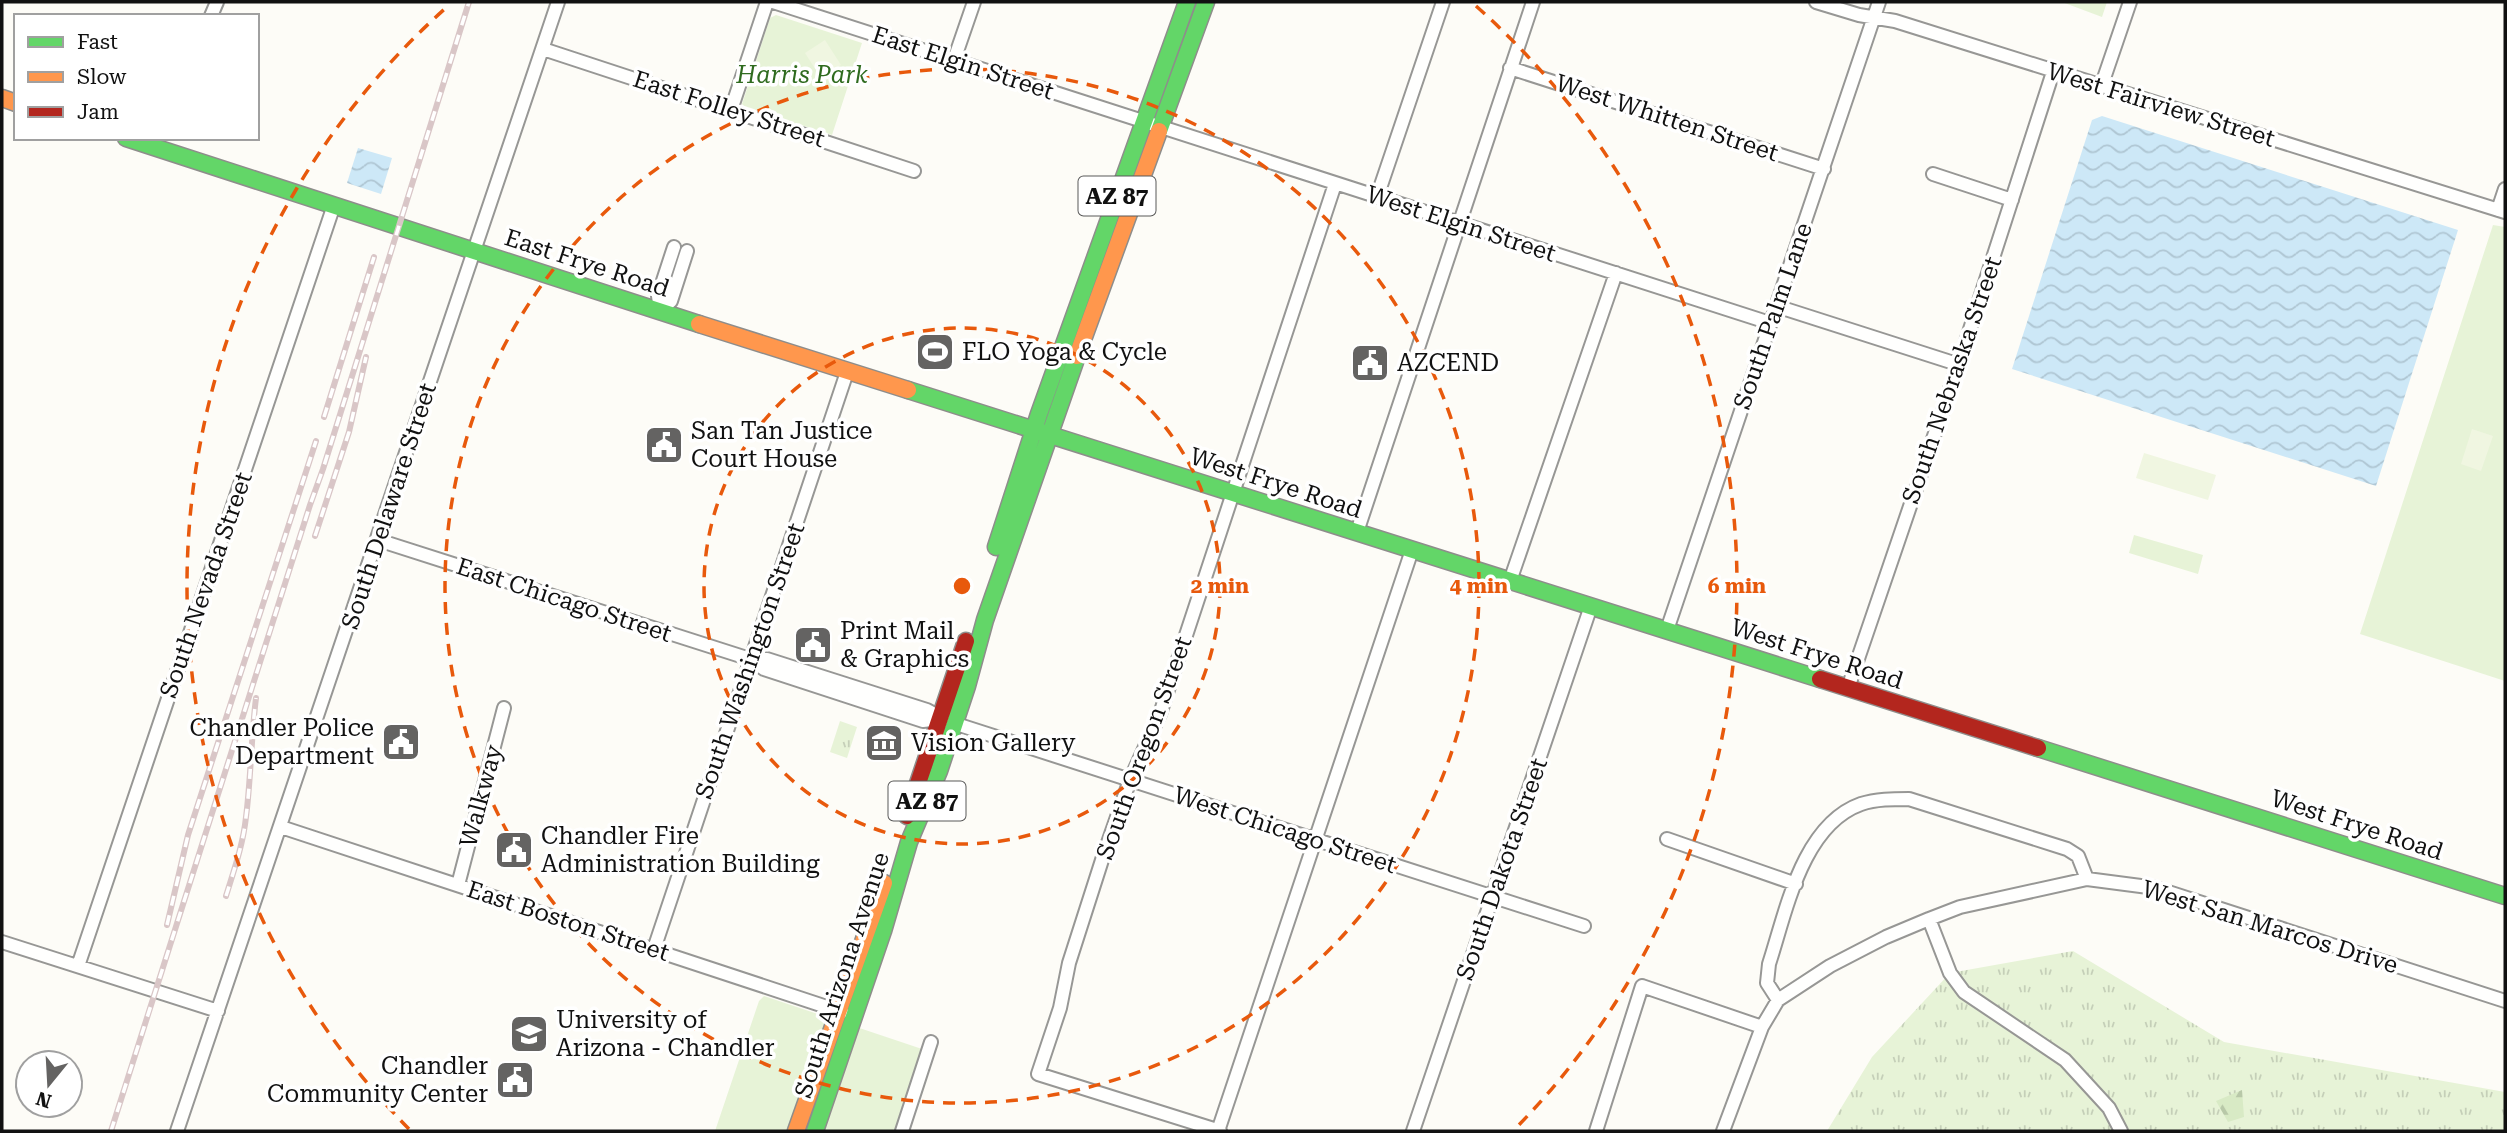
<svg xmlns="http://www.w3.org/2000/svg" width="2507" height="1133" font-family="'Roboto Serif',serif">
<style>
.grass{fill:url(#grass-tufts)}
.forest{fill:url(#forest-firs)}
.park{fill:#e7f3d7}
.pitch{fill:#f0f6e1}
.water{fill:url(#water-waves)}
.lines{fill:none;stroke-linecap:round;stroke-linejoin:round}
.street-casing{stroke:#979795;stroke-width:16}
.fast-casing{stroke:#8e8d8b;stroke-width:19}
.slow-casing{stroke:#8e8d8b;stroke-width:19}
.jam-casing{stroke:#8e8d8b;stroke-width:19}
.street{stroke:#fffffe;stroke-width:12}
.fast{stroke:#63d668;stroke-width:16}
.slow{stroke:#ff974d;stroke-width:16}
.jam{stroke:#b3261e;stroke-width:16}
.rail-casing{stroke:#d9c6c7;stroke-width:6}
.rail{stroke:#fff;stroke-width:3.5;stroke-dasharray:10;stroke-linecap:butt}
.ring{fill:none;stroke:#e8590c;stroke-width:3.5;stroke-dasharray:12 9}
.labels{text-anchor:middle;stroke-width:7;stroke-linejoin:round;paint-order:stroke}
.shield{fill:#fff;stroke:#585858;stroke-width:2}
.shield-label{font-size:23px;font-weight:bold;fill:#111}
.street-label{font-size:24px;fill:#111;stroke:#fff}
.park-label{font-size:24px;font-style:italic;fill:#2f6b1f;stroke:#fff}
.poi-label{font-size:24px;fill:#111;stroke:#fff;text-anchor:start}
.centre{fill:#e8590c;stroke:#fff;stroke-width:3.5}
.ring-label{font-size:21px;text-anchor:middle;font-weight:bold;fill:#e8590c;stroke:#fff;stroke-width:7;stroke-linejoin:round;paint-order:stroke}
</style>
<defs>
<pattern id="grass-tufts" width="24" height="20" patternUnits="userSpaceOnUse" patternTransform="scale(1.75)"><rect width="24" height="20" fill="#e7f3d7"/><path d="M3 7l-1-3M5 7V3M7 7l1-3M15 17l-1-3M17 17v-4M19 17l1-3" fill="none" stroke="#c5cfb8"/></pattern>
<pattern id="forest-firs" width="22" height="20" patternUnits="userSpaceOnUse" patternTransform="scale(1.75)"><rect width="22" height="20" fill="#d8eac5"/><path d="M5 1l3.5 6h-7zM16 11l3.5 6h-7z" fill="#b8c8a8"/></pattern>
<pattern id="water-waves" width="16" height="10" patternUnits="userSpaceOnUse" patternTransform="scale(1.75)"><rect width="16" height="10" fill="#cde8f7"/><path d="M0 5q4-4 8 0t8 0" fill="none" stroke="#afc6d3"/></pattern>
</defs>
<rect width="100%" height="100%" fill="#fdfcf7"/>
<!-- grass -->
<path class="grass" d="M840,721L857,727L847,758L830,752Z
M2073,951L2224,1042L2505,1092V1131H1827L1872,1057L1950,973Z"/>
<!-- forest -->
<path class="forest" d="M2242,1090L2244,1117L2228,1122L2216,1101Z"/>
<!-- park -->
<path class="park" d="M2062,2H2107L2102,17Z
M776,15L862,43L832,135L745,107L742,104L770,18Z
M2493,225L2505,227V681L2360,634Z
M2134,535L2203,555L2198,574L2129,553Z
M764,996L922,1049L896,1131H715L759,1001Z"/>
<!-- pitch -->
<path class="pitch" d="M825,40L841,65L821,78L805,53Z
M2472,429L2493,436L2481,471L2461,464Z
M2144,453L2216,475L2208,500L2136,478Z"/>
<!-- water -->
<path class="water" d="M2102,116L2458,230L2376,486L2012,369L2092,120Z
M358,148L392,158L381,194L347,183Z"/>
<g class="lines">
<defs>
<path id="street" d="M773,2L1770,323
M1816,2L1859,15L1895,21L2505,212
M211,16L217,2
M543,49L914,171
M954,60L974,2
M1510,68L1824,169
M2101,87L2130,2
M731,110L767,2
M1933,174L2012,200
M1377,197L1443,2
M2498,210L2505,189
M674,247L658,296L660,311L671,301L687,251
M1776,306L1957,364
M1357,532L1533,2
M378,540L750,659L764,669L923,721L940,719
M1510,581L1616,273
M1667,630L1879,2
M750,659H767L927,710L947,721L1584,926
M1848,688L1962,354L2053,72
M281,827L842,1012
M1667,839L1796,884
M458,885L504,708
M1929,919L1950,973L1964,992L2065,1060L2109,1108L2121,1131
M2,942L218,1011
M654,949L847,372
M78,966L334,205
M1778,1000L1767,983L1769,964C1786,912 1802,825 1861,804C1876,799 1893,799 1909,799L2067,849L2078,856L2087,879
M177,1131L558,2
M902,1131L931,1042
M1218,1131L1412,550
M1220,1131L1038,1074L1060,1008L1069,963L1102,860L1130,780L1160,714L1335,184
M1413,1131L1591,606
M1596,1131L1642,986L1762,1027
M1723,1131L1762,1027L1778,1000L1830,966L1886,937L1929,919L1960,907L2087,879L2156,888L2505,1001"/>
<path id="fast" d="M1159,131L1206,2
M126,138L699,324
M908,390L1820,679
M996,547L1039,414L1187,2
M2038,748L2505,896
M815,1131L883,931L909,842L939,771L967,686L985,620L1077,356"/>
<path id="slow" d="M2,98L16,103
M699,324L908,390
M1077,356L1159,131
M796,1131L884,883"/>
<path id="jam" d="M1820,679L2038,748
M907,816L966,641"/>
</defs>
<!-- street casing -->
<use href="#street" class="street-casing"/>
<!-- fast casing -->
<use href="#fast" class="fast-casing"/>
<!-- slow casing -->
<use href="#slow" class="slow-casing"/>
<!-- jam casing -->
<use href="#jam" class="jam-casing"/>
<!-- street -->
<use href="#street" class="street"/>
<!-- fast -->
<use href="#fast" class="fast"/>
<!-- slow -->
<use href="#slow" class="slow"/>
<!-- jam -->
<use href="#jam" class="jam"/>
<defs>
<path id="rail" d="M324,417L374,257
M315,536L349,432L366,357
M226,896C234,870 243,845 246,817C251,778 251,738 256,698
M167,925L188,835L316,441
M111,1131L310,505L323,469L469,2"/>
</defs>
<!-- rail casing -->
<use href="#rail" class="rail-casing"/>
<!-- rail -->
<use href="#rail" class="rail"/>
</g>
<!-- distance rings -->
<g class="ring">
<circle cx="962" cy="586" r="258"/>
<circle cx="962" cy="586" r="517"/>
<path d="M409 1129A775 775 0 0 1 448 6M1476 6A775 775 0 0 1 1515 1129"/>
</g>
<!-- icons -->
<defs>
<symbol id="stadium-square" viewBox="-11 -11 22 22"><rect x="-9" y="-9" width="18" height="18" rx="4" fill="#646362" stroke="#fff"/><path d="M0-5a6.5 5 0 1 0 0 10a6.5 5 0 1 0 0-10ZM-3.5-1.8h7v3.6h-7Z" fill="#fff"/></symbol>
<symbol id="civic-square" viewBox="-11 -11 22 22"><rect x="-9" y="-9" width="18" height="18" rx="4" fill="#646362" stroke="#fff"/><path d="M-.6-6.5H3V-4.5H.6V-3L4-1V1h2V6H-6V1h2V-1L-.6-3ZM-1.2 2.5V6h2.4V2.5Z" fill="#fff"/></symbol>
<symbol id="museum-square" viewBox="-11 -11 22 22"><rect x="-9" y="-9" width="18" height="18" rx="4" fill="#646362" stroke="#fff"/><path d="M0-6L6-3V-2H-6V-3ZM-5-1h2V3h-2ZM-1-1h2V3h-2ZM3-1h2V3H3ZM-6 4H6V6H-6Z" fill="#fff"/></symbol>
<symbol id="university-square" viewBox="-11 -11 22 22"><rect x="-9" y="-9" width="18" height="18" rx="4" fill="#646362" stroke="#fff"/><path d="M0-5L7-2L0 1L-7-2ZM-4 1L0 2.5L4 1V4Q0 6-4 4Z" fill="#fff"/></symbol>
</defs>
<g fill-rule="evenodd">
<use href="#stadium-square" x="913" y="330" width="44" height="44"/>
<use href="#civic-square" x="1348" y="341" width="44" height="44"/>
<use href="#civic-square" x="642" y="423" width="44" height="44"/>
<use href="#civic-square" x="791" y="623" width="44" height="44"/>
<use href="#civic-square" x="379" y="720" width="44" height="44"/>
<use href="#museum-square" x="862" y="721" width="44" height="44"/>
<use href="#civic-square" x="492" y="828" width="44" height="44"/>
<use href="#university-square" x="507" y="1012" width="44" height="44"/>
<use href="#civic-square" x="493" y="1058" width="44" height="44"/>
</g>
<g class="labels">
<!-- shield labels -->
<g class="shield">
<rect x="1078.5" y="176.5" width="77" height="39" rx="5"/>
<rect x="888.5" y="781.5" width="77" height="39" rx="5"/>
</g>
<g class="shield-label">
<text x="1117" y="204">AZ 87</text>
<text x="927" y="809">AZ 87</text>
</g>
<!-- street labels -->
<g class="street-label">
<text transform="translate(963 63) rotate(18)" y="8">East Elgin Street</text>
<text transform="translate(2161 105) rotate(17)" y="8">West Fairview Street</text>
<text transform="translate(729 109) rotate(18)" y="8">East Folley Street</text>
<text transform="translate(1667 118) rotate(18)" y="8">West Whitten Street</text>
<text transform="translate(1461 224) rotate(18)" y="8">West Elgin Street</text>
<text transform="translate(587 263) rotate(18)" y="8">East Frye Road</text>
<text transform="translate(1773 316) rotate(-71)" y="8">South Palm Lane</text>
<text transform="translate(1952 380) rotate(-71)" y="8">South Nebraska Street</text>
<text transform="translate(1276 483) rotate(18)" y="8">West Frye Road</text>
<text transform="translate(389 506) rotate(-72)" y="8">South Delaware Street</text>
<text transform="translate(206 585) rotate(-71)" y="8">South Nevada Street</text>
<text transform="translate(564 600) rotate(18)" y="8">East Chicago Street</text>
<text transform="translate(1817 654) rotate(18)" y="8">West Frye Road</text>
<text transform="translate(750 661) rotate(-71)" y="8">South Washington Street</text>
<text transform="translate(1144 748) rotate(-70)" y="8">South Oregon Street</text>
<text transform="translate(481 796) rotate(-75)" y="8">Walkway</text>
<text transform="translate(2357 825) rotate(18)" y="8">West Frye Road</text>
<text transform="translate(1285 830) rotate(18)" y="8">West Chicago Street</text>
<text transform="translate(1502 869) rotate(-71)" y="8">South Dakota Street</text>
<text transform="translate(568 921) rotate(18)" y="8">East Boston Street</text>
<text transform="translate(2270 927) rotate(17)" y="8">West San Marcos Drive</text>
<text transform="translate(842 975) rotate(-72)" y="8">South Arizona Avenue</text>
</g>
<!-- park labels -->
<g class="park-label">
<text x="802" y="83">Harris Park</text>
</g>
<!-- poi labels -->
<g class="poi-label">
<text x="962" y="360">FLO Yoga &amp; Cycle</text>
<text x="1397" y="371">AZCEND</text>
<text x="691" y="439">San Tan Justice<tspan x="691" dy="28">Court House</tspan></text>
<text x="840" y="639">Print Mail<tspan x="840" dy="28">&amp; Graphics</tspan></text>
<text x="374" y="736" text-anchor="end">Chandler Police<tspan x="374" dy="28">Department</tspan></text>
<text x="911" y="751">Vision Gallery</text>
<text x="541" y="844">Chandler Fire<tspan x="541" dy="28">Administration Building</tspan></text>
<text x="556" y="1028">University of<tspan x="556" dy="28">Arizona - Chandler</tspan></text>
<text x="488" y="1074" text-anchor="end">Chandler<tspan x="488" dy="28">Community Center</tspan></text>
</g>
</g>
<circle cx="962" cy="586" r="10" class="centre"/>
<g class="ring-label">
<text x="1220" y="593">2 min</text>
<text x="1479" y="593">4 min</text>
<text x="1737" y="593">6 min</text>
</g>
<!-- border -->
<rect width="2507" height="1133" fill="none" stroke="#111111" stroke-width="7"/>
<!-- legend -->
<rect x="14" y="14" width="245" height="126" fill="#ffffff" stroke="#a0a0a0" stroke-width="2"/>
<rect x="28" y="37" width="35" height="10" fill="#63d668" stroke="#a0a0a0" stroke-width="2"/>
<text x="77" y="49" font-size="21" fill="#111111">Fast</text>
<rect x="28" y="72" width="35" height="10" fill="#ff974d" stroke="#a0a0a0" stroke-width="2"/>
<text x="77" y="84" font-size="21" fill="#111111">Slow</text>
<rect x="28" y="107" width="35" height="10" fill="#b3261e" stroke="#a0a0a0" stroke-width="2"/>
<text x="77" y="119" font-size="21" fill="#111111">Jam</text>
<!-- north arrow -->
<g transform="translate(49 1084) rotate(198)"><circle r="33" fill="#ffffff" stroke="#a0a0a0" stroke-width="2"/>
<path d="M0-5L12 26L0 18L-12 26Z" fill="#646362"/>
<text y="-10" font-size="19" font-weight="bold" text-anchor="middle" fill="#111111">N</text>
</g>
</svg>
